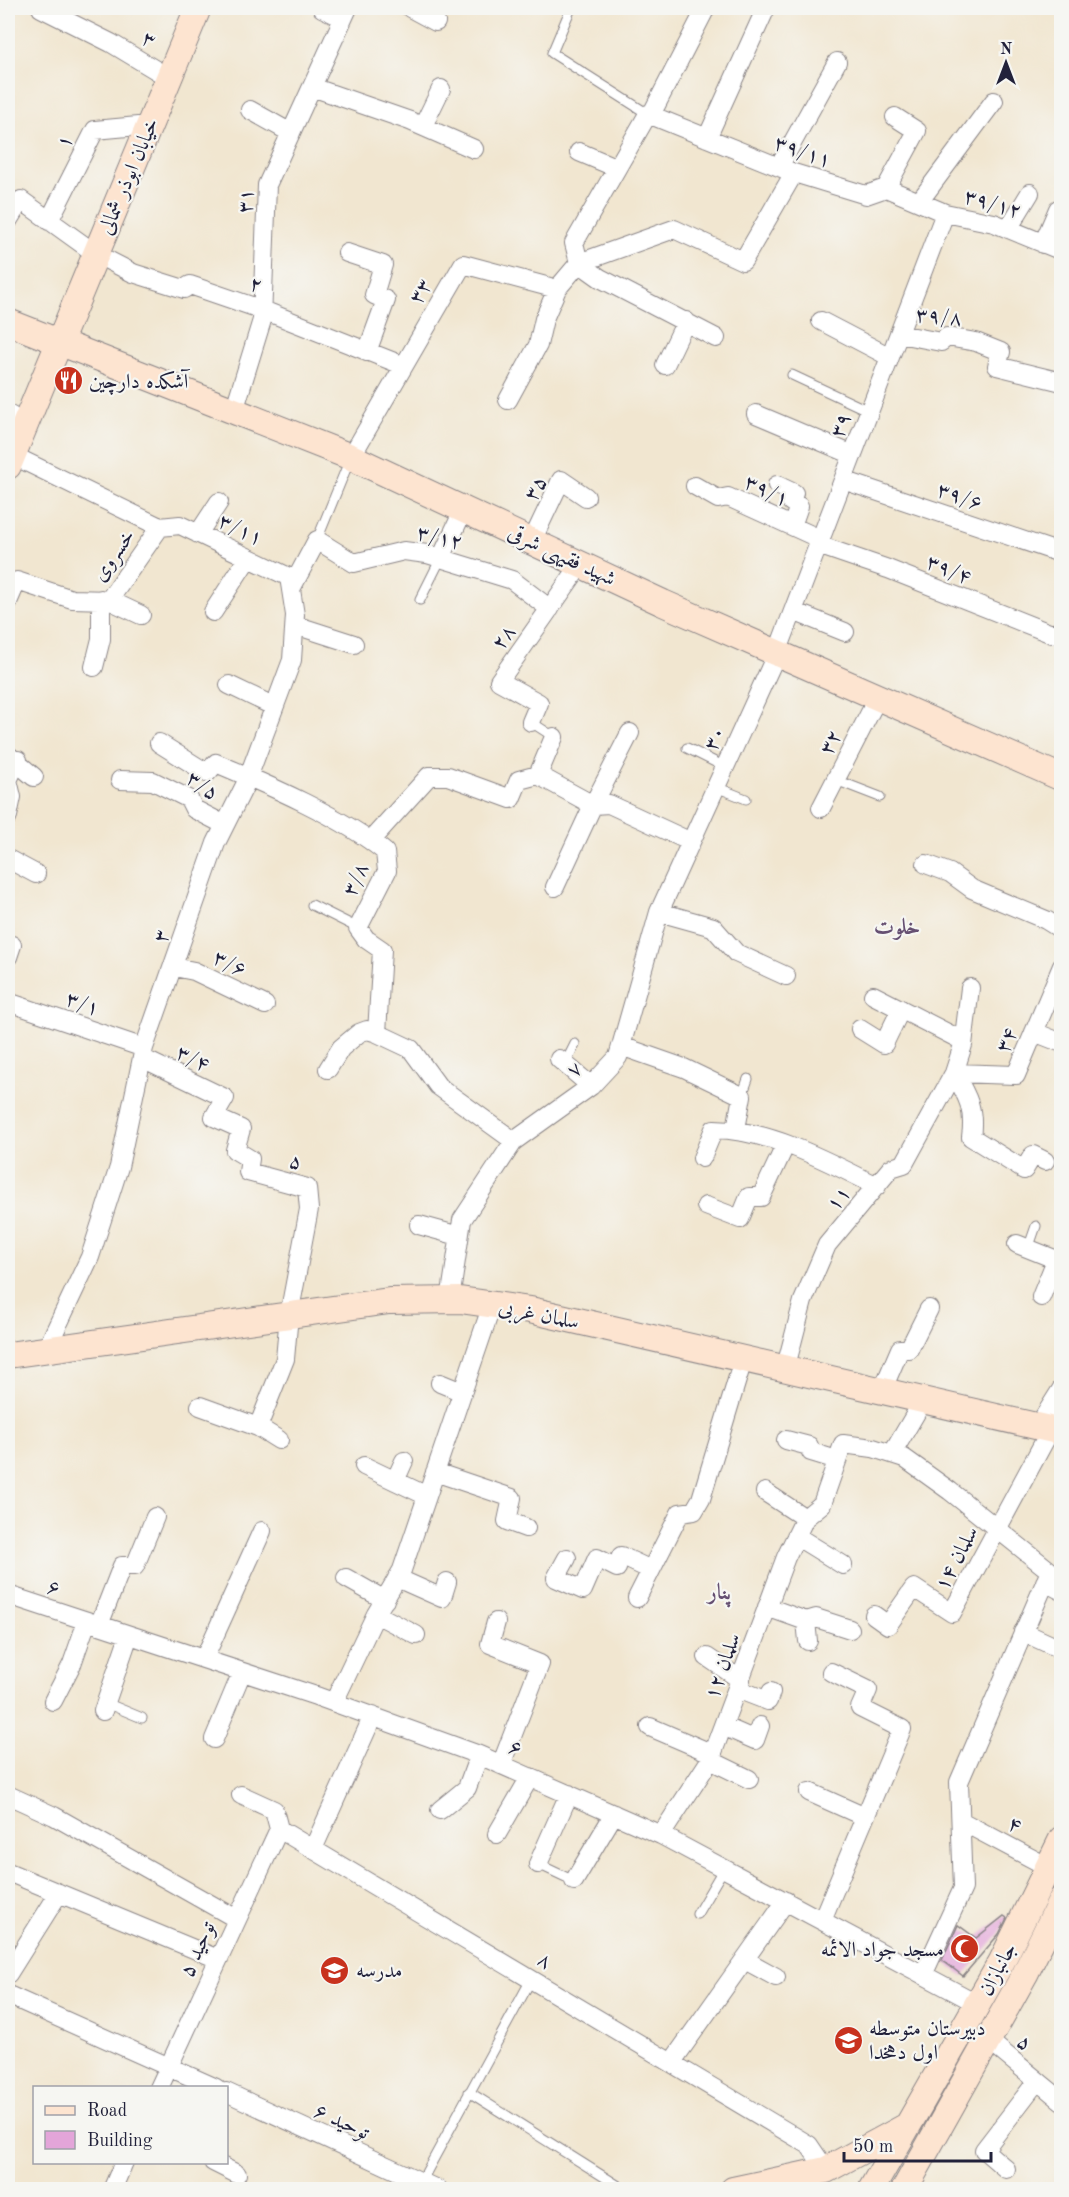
<svg xmlns="http://www.w3.org/2000/svg" width="1069" height="2197" font-family="'Old Standard TT',Amiri,serif">
<style>
.building{fill:#e3a5d9}
.lines{fill:none;stroke-linecap:round;stroke-linejoin:round}
.lane-casing{stroke:#8a8486;stroke-width:11}
.street-casing{stroke:#8a8486;stroke-width:20}
.secondary-casing{stroke:#8a8486;stroke-width:28}
.lane{stroke:#fff;stroke-width:9}
.street{stroke:#fff;stroke-width:18}
.secondary{stroke:#fde4d0;stroke-width:26}
.labels{text-anchor:middle;stroke-width:4.5;stroke-linejoin:round;paint-order:stroke}
.street-label{font-size:21px;fill:#22223b;stroke:#f6f6f2}
.poi-label{font-size:21px;fill:#22223b;stroke:#f6f6f2;text-anchor:start}
.neighbourhood-label{font-size:22px;font-weight:bold;fill:#665072;stroke:#f6f6f2}
</style>
<rect width="100%" height="100%" fill="#f6f6f2"/>
<filter id="ink" filterUnits="userSpaceOnUse"><feTurbulence type="fractalNoise" baseFrequency=".0167" numOctaves="2"/><feDisplacementMap in="SourceGraphic" scale="12" xChannelSelector="R" yChannelSelector="G"/><feConvolveMatrix kernelMatrix="1 2 1 2 8 2 1 2 1" color-interpolation-filters="sRGB"/></filter>
<filter id="wash" filterUnits="userSpaceOnUse"><feTurbulence type="fractalNoise" baseFrequency=".008" numOctaves="4" result="noise"/><feDisplacementMap in="SourceGraphic" scale="24" xChannelSelector="R" yChannelSelector="G"/><feGaussianBlur stdDeviation="1.35" result="paint"/><feColorMatrix in="noise" values="0 0 0 0 0 0 0 0 0 0 0 0 0 0 0 0 0 1.4 0 .05"/><feComposite in="paint" operator="in"/></filter>
<g filter="url(#wash)">
<rect width="100%" height="100%" fill="#f1e6d0"/>
<g id="blocks">
<!-- building -->
<path class="building" d="M1004,1916L1007,1918L999,1934L963,1976L942,1960L958,1925L976,1938Z"/>
</g>
</g>
<g filter="url(#ink)">
<use href="#blocks" fill-opacity="0" stroke="#8a8486" stroke-width="1.5"/>
<g class="lines">
<defs>
<path id="lane" d="M571,8L552,53L648,114
M792,375L869,411
M317,540L350,459
M420,600L441,558
M531,722L554,737
M687,748L725,767
M836,780L880,797
M716,787L746,799
M312,905L358,928
M565,1064L575,1044
M742,1096L748,1079
M1028,1249L1036,1226
M106,1703L142,1718
M538,1864L574,1881
M697,1914L724,1868
M469,2092L625,2190
M421,2182L532,1978"/>
<path id="street" d="M41,8L111,43L169,78
M322,8L343,18
M410,8L436,22
M312,87L410,121L474,149
M250,110L291,133
M651,115L706,8
M423,126L441,89
M707,138L766,8
M579,152L617,168
M779,167L837,62
M886,188L917,131L895,117
M919,202L994,101
M8,221L21,200L96,254L133,273L184,289L190,285L263,310L402,365
M49,221L95,130L149,125
M1008,229L1030,193
M1043,244L1058,209L1062,210
M347,253L383,265L374,295L386,300L367,352
M579,263L674,229L743,261L794,173
M579,263L600,278L716,338
M821,321L890,357
M899,334L941,342L947,337L976,342L1001,352L997,366L1062,382
M665,365L686,321
M508,400L538,345L544,319L557,289
M234,411L262,320L267,185L348,8
M8,414L25,424
M756,414L853,455
M12,455L160,527
M351,457L463,264L557,289L579,263L574,243L648,114L794,173L866,195L886,188L945,213L994,223L1062,251
M843,480L1060,553L1062,549
M777,485L794,493L791,502L799,506L792,526
M695,486L718,499L728,497L820,539
M198,534L219,502
M532,541L561,480L586,497
M818,545L888,569L1052,634L1062,630
M441,558L464,509
M291,589L317,540L354,563L404,551L427,554L512,580L550,609
M109,600L141,615
M8,602L17,581L72,599L109,600L160,527
M793,611L845,632
M213,612L248,558
M295,625L354,644
M94,667L101,639V599
M229,685L273,706
M531,722L539,703L499,681L581,564
M159,743L207,773L216,763C266,784 345,818 385,852L387,871L358,928L366,939L382,950L377,1033
M8,755L34,777
M538,775L554,737
M120,780L153,781L189,799L194,809L225,825
M821,808L878,697
M8,816L12,797L8,780L18,760
M371,840L429,776H448L511,799L519,780L538,775L593,805L630,733
M8,859L36,874
M926,864L950,873L972,889L1046,920L1062,930
M555,887L593,805L609,804L691,842
M659,912L713,927L736,953L786,976
M8,957L12,945
M174,967L194,971L265,1005
M873,995L963,1041
M8,1002L144,1048
M860,1029L884,1044L901,1009
M1034,1032L1062,1043
M621,1046L684,1068L742,1096L736,1129
M142,1058L225,1098L214,1117L241,1129L235,1150L250,1159L248,1172L307,1188L309,1209L289,1315L285,1359L258,1427
M559,1059L591,1086
M328,1069L341,1048L359,1033L367,1030L377,1033L411,1049L438,1086L514,1141
M954,1073L1016,1075L1062,966
M954,1073C968,1097 975,1110 971,1137L1024,1170L1033,1155L1045,1161
M702,1158L714,1129C770,1130 827,1161 877,1186
M706,1206L740,1219L749,1197H761L785,1146
M419,1225L459,1236
M1017,1244L1062,1262
M1041,1297L1056,1260
M450,1300L462,1220L514,1141L591,1086L618,1057L659,912L777,653L945,213
M46,1350L90,1257L119,1167L144,1048L216,843L246,783L292,660L295,615L289,577L180,525L160,527
M785,1370L803,1301L827,1245L891,1168L904,1164L954,1073L963,1045L970,988
M440,1383L462,1392
M882,1391L900,1349H909L929,1309
M200,1406L258,1427L279,1440
M1038,1426L1062,1388
M786,1440L809,1446L811,1452L837,1460
M892,1454L923,1401
M364,1466L427,1496
M435,1472L512,1498L507,1521L526,1528
M395,1481L404,1461
M765,1492L805,1518
M796,1536L843,1565
M567,1558L556,1578L583,1590L597,1558L617,1568L621,1556L651,1570
M346,1578L385,1600
M397,1578L442,1598L447,1582
M1045,1582L1062,1591
M8,1595L316,1696L479,1755L661,1835L978,2004
M637,1598L680,1513L694,1511L701,1499L743,1360
M767,1607L806,1621L816,1618L850,1629
M376,1614L416,1635
M874,1615L888,1625L914,1588L952,1613L1051,1429
M806,1621L808,1641
M496,1622L490,1644L540,1664L501,1765
M99,1625L122,1566H135L155,1517
M1023,1632L1062,1650
M707,1657L741,1680
M204,1659L262,1531
M737,1689L768,1701L771,1692
M53,1701L72,1664L87,1621
M334,1702L376,1614L402,1570L492,1305
M103,1711L129,1635
M723,1726L755,1740L760,1726
M650,1727L713,1754
M214,1739L242,1672
M710,1760L749,1779
M809,1792L865,1817
M8,1795L54,1816L235,1918
M241,1795L274,1810L279,1829L809,2145L826,2170
M440,1810L467,1788L479,1755
M961,1821L1048,1867
M497,1834L530,1777
M661,1835L710,1760L786,1557L805,1518L822,1504L843,1444L873,1448L904,1458L950,1491L1050,1571L959,1782L963,1888L923,1975
M313,1849L373,1716
M538,1864L569,1794
M8,1872L218,1959
M574,1881L614,1814
M822,1920L902,1729L860,1708L868,1690L831,1672
M745,1960L776,1977
M8,1974L59,1893
M8,1995L216,2088
M988,2040L1062,2101
M672,2062L786,1901
M159,2088L279,1829
M226,2092L439,2190
M213,2162L237,2174
M1006,2169L984,2150L1037,2081
M112,2190L124,2162"/>
<path id="secondary" d="M8,322L351,457L663,603L1062,778
M8,466L198,8
M8,1355L389,1301L460,1300L530,1310L1062,1432
M733,2190L826,2170L907,2126
M871,2190L1002,1961L1062,1839
M904,2190L1025,1974L1062,1899"/>
</defs>
<!-- lane casing -->
<use href="#lane" class="lane-casing"/>
<!-- street casing -->
<use href="#street" class="street-casing"/>
<!-- secondary casing -->
<use href="#secondary" class="secondary-casing"/>
<!-- lane -->
<use href="#lane" class="lane"/>
<!-- street -->
<use href="#street" class="street"/>
<!-- secondary -->
<use href="#secondary" class="secondary"/>
</g>
</g>
<!-- icons -->
<defs>
<symbol id="restaurant-disc" viewBox="-11 -11 22 22"><circle r="9.5" fill="#c8321e" stroke="#f6f6f2"/><path d="M-5-6h1v4h1v-4h1v4h1v-4h1v5L-1.5 .5V6h-2V.5L-5-1ZM5-6V6H3V1.5H1.5Q1.5-4 5-6Z" fill="#fff"/></symbol>
<symbol id="mosque-disc" viewBox="-11 -11 22 22"><circle r="9.5" fill="#c8321e" stroke="#f6f6f2"/><path d="M3.5-4.9A6 6 0 1 0 3.5 4.9A5 5 0 1 1 3.5-4.9Z" fill="#fff"/></symbol>
<symbol id="school-disc" viewBox="-11 -11 22 22"><circle r="9.5" fill="#c8321e" stroke="#f6f6f2"/><path d="M0-5L7-2L0 1L-7-2ZM-4 1L0 2.5L4 1V4Q0 6-4 4Z" fill="#fff"/></symbol>
</defs>
<g fill-rule="evenodd">
<use href="#restaurant-disc" x="52" y="364" width="33" height="33"/>
<use href="#mosque-disc" x="948" y="1932" width="33" height="33"/>
<use href="#school-disc" x="318" y="1954" width="33" height="33"/>
<use href="#school-disc" x="832" y="2024" width="33" height="33"/>
</g>
<g class="labels">
<!-- street labels -->
<g class="street-label">
<text transform="translate(149 39) rotate(31)" y="7">۳</text>
<text transform="translate(64 141) rotate(-63)" y="7">۱</text>
<text transform="translate(803 151) rotate(19)" y="7">۳۹/۱۱</text>
<text transform="translate(128 176) rotate(-67)" y="7">خیابان ابوذر شمالی</text>
<text transform="translate(245 201) rotate(-86)" y="7">۳۱</text>
<text transform="translate(993 203) rotate(16)" y="7">۳۹/۱۲</text>
<text transform="translate(256 284) rotate(19)" y="7">۲</text>
<text transform="translate(420 291) rotate(-59)" y="7">۳۳</text>
<text transform="translate(939 316) rotate(5)" y="7">۳۹/۸</text>
<text transform="translate(840 425) rotate(-69)" y="7">۳۹</text>
<text transform="translate(535 488) rotate(-59)" y="7">۳۵</text>
<text transform="translate(767 490) rotate(25)" y="7">۳۹/۱</text>
<text transform="translate(960 496) rotate(19)" y="7">۳۹/۶</text>
<text transform="translate(241 529) rotate(26)" y="7">۳/۱۱</text>
<text transform="translate(440 537) rotate(13)" y="7">۳/۱۲</text>
<text transform="translate(113 555) rotate(-55)" y="7">خسروی</text>
<text transform="translate(562 555) rotate(25)" y="7">شهید فقیهی شرقی</text>
<text transform="translate(949 569) rotate(22)" y="7">۳۹/۴</text>
<text transform="translate(503 637) rotate(-54)" y="7">۲۸</text>
<text transform="translate(714 738) rotate(-65)" y="7">۳۰</text>
<text transform="translate(830 742) rotate(-63)" y="7">۳۲</text>
<text transform="translate(203 785) rotate(35)" y="7">۳/۵</text>
<text transform="translate(355 879) rotate(-65)" y="7">۳/۸</text>
<text transform="translate(161 936) rotate(-71)" y="7">۳</text>
<text transform="translate(230 963) rotate(26)" y="7">۳/۶</text>
<text transform="translate(83 1003) rotate(20)" y="7">۳/۱</text>
<text transform="translate(1006 1040) rotate(-67)" y="7">۳۴</text>
<text transform="translate(193 1058) rotate(26)" y="7">۳/۴</text>
<text transform="translate(574 1069) rotate(-41)" y="7">۷</text>
<text transform="translate(296 1161) rotate(17)" y="7">۵</text>
<text transform="translate(838 1198) rotate(-50)" y="7">۱۱</text>
<text transform="translate(539 1314) rotate(11)" y="7">سلمان غربی</text>
<text transform="translate(956 1558) rotate(-62)" y="7">سلمان ۱۴</text>
<text transform="translate(54 1587) rotate(18)" y="7">۶</text>
<text transform="translate(722 1666) rotate(-70)" y="7">سلمان ۱۲</text>
<text transform="translate(516 1747) rotate(24)" y="7">۶</text>
<text transform="translate(1015 1824) rotate(28)" y="7">۴</text>
<text transform="translate(197 1949) rotate(-66)" y="7">توحید ۵</text>
<text transform="translate(545 1960) rotate(31)" y="7">۸</text>
<text transform="translate(997 1969) rotate(-62)" y="7">جانبازان</text>
<text transform="translate(1025 2042) rotate(40)" y="7">۵</text>
<text transform="translate(342 2121) rotate(25)" y="7">توحید ۶</text>
</g>
<!-- poi labels -->
<g class="poi-label">
<text x="89" y="388">آشکده دارچین</text>
<text x="944" y="1956" text-anchor="end">مسجد جواد الائمه</text>
<text x="356" y="1977">مدرسه</text>
<text x="869" y="2035">دبیرستان متوسطه<tspan x="869" dy="24">اول دهخدا</tspan></text>
</g>
<!-- neighbourhood labels -->
<g class="neighbourhood-label">
<text x="897" y="934">خلوت</text>
<text x="720" y="1599">پنار</text>
</g>
</g>
<!-- margin -->
<rect width="1069" height="2197" fill="none" stroke="#f6f6f2" stroke-width="30"/>
<!-- legend -->
<rect x="33" y="2086" width="195" height="78" fill="#f6f6f2" stroke="#a1a1a9" stroke-width="1.5"/>
<rect x="45" y="2106" width="30" height="9" fill="#fde4d0" stroke="#a1a1a9" stroke-width="1.5"/>
<text x="87" y="2116" font-size="18" fill="#22223b">Road</text>
<rect x="45" y="2131" width="30" height="18" fill="#e3a5d9" stroke="#a1a1a9" stroke-width="1.5"/>
<text x="87" y="2146" font-size="18" fill="#22223b">Building</text>
<!-- north arrow -->
<g transform="translate(1006 63)" stroke="#f6f6f2" stroke-width="4.5" paint-order="stroke">
<path d="M0-4.5L10 22L0 15L-10 22Z" fill="#22223b"/>
<text y="-9" font-size="16" font-weight="bold" text-anchor="middle" fill="#22223b">N</text>
</g>
<!-- scale -->
<path d="M844 2152v9h147v-9" fill="none" stroke="#22223b" stroke-width="3"/>
<text x="853" y="2152" font-size="18" fill="#22223b" stroke="#f6f6f2" stroke-width="4.5" paint-order="stroke">50 m</text>
</svg>
